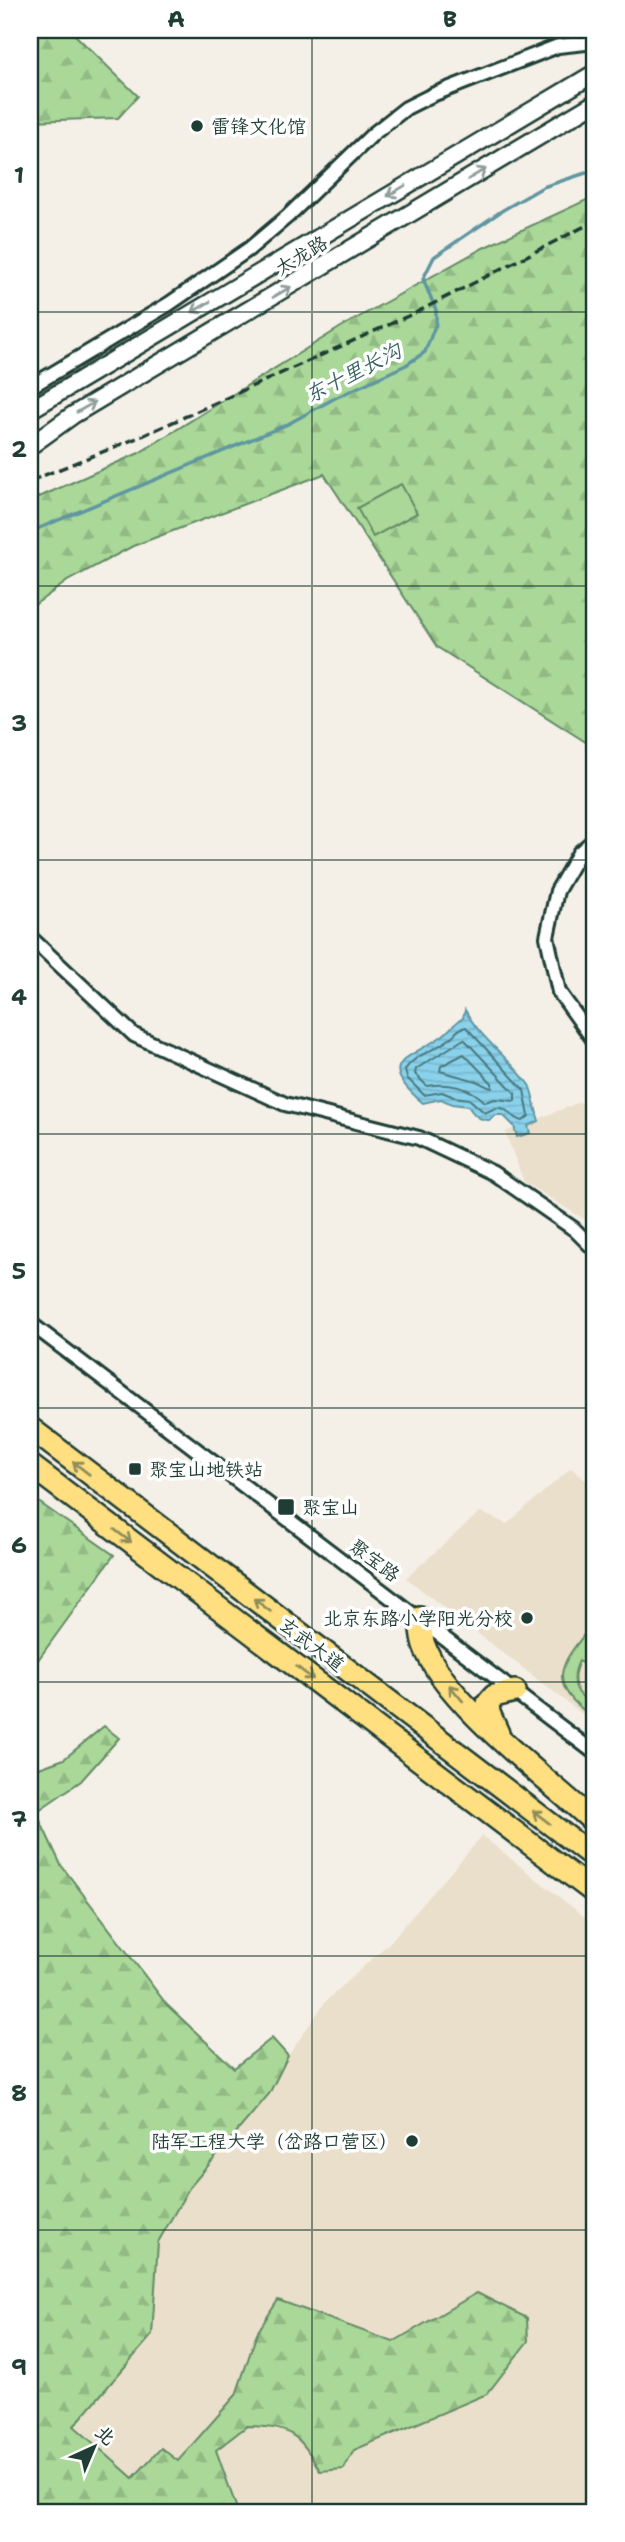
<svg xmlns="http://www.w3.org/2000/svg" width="625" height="2542" font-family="'Shantell Sans','LXGW WenKai TC',sans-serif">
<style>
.built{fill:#eadfca}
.forest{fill:url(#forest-firs);stroke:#648a66;stroke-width:2}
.pitch{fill:#a9d898;stroke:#648a66;stroke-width:2}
.water{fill:url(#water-rules);stroke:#5f96a2;stroke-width:2}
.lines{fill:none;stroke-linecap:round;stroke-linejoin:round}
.shore{stroke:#4a797e;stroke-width:2}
.stream{stroke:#5f96a2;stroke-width:3.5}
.minor-casing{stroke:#1f3d34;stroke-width:18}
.tertiary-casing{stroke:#1f3d34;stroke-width:21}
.trunk-casing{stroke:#1f3d34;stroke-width:26}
.minor{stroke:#fff;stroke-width:12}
.tertiary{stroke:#fff;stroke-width:16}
.trunk{stroke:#ffdf80;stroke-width:21}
.rail{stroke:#1f3d34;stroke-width:3.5;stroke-dasharray:10 5;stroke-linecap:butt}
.oneway{stroke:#8f9e9a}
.oneway2{stroke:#8f8e5a}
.grid{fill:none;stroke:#1f3d34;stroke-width:2;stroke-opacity:0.55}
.poi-dot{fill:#1f3d34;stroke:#fff;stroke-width:2.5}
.labels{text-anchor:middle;stroke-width:7;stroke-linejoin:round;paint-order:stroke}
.poi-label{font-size:19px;fill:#1f3d34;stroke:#fff;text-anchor:start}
.street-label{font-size:19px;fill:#1f3d34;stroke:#fff}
.water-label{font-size:21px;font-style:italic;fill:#3a6262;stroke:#fff}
.neatline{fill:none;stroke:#1f3d34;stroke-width:2.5}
.grid-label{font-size:23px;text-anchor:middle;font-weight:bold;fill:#1f3d34}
</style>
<defs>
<pattern id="forest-firs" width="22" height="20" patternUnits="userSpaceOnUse" patternTransform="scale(1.75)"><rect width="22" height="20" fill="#a9d898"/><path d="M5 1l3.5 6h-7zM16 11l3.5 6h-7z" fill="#91ba84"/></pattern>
<pattern id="water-rules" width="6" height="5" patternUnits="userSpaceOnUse" patternTransform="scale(1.75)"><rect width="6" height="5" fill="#8ad2ec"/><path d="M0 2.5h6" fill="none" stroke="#77b5cb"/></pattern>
</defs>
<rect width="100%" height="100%" fill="#f5f0e7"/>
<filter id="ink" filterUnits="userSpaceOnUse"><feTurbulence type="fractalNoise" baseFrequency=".0143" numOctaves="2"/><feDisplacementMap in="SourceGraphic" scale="14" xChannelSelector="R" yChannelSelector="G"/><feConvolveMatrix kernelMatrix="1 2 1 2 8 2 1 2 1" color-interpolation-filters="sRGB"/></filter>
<g filter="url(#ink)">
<!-- built -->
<path class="built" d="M580,1102L595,1117V1226L524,1182L505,1132Z
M571,1468L595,1488V1724L406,1578L480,1512L507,1524Z
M482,1836L595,1925V2512H30V2432L152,2335L158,2242L189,2188L269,2094L288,2056L325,2002L390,1942Z"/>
<!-- forest -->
<path class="forest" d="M30,30H70L138,96L118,118L30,121Z
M595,196V748L437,647L324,474L133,546L69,580L30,608V501L139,453L341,327L483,248Z
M30,1496L114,1555L30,1671Z
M104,1726L119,1738L81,1781L36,1812L61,1865L167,2005L234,2068L272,2038L288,2056L269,2094L189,2188L158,2242L152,2335L74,2426L133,2478L161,2448L178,2461L236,2395L257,2333L278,2300L393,2342L477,2293L527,2318L528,2341L487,2394L354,2450L344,2469L320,2471C299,2433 290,2427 247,2426L216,2450L238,2512H30V1760L39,1768L64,1759Z
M595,2508V2512H526L534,2510Z"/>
<!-- pitch -->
<path class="pitch" d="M401,484L417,513L373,537L357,508Z
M595,1621V1674L579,1661C570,1680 574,1697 595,1703V1719C542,1681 561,1664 595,1621Z"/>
<!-- water -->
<path class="water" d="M465,1010C481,1040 510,1058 529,1085C532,1089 536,1113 539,1121L528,1126L530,1133L517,1137L514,1126L503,1115H496L489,1120C479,1120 474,1115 468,1106L452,1104L441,1099L423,1103C374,1062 407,1060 442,1036C450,1030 454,1023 463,1018Z"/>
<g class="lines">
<!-- shore -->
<path class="shore" d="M466,1027L524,1090L529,1116L523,1121C505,1116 508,1100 485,1113L469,1099L454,1097L442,1092L424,1095L407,1078L405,1070C414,1055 434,1051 448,1040C455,1035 457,1028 466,1027Z
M464,1039L515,1093V1101L495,1099L485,1102C471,1087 447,1082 427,1086L415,1074L416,1069Z
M464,1054L492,1083V1088C486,1087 482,1083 476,1081C464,1077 452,1075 440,1071L441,1066Z"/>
<!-- stream -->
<path class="stream" d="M30,532L288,424L335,398L406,365L425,352L436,323V310L423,279L434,257L503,210L543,187L595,170"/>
<defs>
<path id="minor" d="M30,387L169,304L249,249L288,216L373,134L406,108L432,95L558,46L595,42
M595,839L579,853L557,891L547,937L559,992L595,1042
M30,937L134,1035L285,1104L419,1138L493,1173L574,1229L595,1250
M30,1323L595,1753"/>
<path id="tertiary" d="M30,410L595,73
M30,446L73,415L595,103"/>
<path id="trunk" d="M30,1428L595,1858
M30,1465L595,1893
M420,1618C421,1627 421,1637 424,1645C444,1702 549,1780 595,1823
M498,1733L489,1713L488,1703L494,1696L515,1691"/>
</defs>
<!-- minor casing -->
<use href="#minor" class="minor-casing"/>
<!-- tertiary casing -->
<use href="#tertiary" class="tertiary-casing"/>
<!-- trunk casing -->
<use href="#trunk" class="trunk-casing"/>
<!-- minor -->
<use href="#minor" class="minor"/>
<!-- tertiary -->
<use href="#tertiary" class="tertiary"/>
<!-- trunk -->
<use href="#trunk" class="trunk"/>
<!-- rail -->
<path class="rail" d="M30,481L142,436L417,312L595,221"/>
</g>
<!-- one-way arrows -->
<defs><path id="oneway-shaft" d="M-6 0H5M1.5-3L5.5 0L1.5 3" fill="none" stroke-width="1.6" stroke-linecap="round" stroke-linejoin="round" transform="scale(1.75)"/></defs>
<g class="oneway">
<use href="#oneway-shaft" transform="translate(477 174) rotate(-31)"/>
<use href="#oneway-shaft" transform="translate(396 191) rotate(149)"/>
<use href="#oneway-shaft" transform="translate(282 292) rotate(-31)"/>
<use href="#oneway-shaft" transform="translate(201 307) rotate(149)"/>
<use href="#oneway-shaft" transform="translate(86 407) rotate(-30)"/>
</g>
<g class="oneway2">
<use href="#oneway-shaft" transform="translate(81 1468) rotate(-142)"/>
<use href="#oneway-shaft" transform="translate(123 1536) rotate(37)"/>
<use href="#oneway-shaft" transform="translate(262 1605) rotate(-143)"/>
<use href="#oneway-shaft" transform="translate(305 1673) rotate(37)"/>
<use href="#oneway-shaft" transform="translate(456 1693) rotate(-130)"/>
<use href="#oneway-shaft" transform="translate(541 1817) rotate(-143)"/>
</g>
</g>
<!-- grid -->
<path class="grid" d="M312,30V2512M30,312H595M30,586H595M30,860H595M30,1134H595M30,1408H595M30,1682H595M30,1956H595M30,2230H595"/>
<!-- markers -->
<g class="poi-dot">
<circle cx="197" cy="126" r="7"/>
<rect x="128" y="1462" width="14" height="14" rx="3.5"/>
<rect x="277" y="1498" width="18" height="18" rx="3.5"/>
<circle cx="527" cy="1618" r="7"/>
<circle cx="412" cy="2141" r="7"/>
</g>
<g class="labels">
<!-- poi labels -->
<g class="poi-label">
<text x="211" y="133">雷锋文化馆</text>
<text x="149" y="1476">聚宝山地铁站</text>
<text x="302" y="1514">聚宝山</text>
<text x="513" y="1625" text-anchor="end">北京东路小学阳光分校</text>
<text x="398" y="2148" text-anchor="end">陆军工程大学（岔路口营区）</text>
</g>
<!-- street labels -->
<g class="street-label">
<text transform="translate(301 255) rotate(-31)" y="7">太龙路</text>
<text transform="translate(375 1560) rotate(37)" y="7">聚宝路</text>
<text transform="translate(312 1644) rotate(37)" y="7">玄武大道</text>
</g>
<!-- water labels -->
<g class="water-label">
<text transform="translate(353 373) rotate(-27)" y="7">东十里长沟</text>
</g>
</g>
<!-- margin -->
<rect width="625" height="2542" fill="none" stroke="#fff" stroke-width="77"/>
<!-- north arrow -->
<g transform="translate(94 2447) rotate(44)" stroke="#ffffff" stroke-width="5" paint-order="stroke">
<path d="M0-5L12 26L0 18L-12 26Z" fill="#1f3d34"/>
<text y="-10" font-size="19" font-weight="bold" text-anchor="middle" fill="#1f3d34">北</text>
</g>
<rect x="38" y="38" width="548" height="2466" class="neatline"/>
<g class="grid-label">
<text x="176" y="27">A</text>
<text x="450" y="27">B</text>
<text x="19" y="183">1</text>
<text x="19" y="457">2</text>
<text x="19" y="731">3</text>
<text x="19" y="1005">4</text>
<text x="19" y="1279">5</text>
<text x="19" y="1553">6</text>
<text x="19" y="1827">7</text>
<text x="19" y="2101">8</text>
<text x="19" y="2375">9</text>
</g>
</svg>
